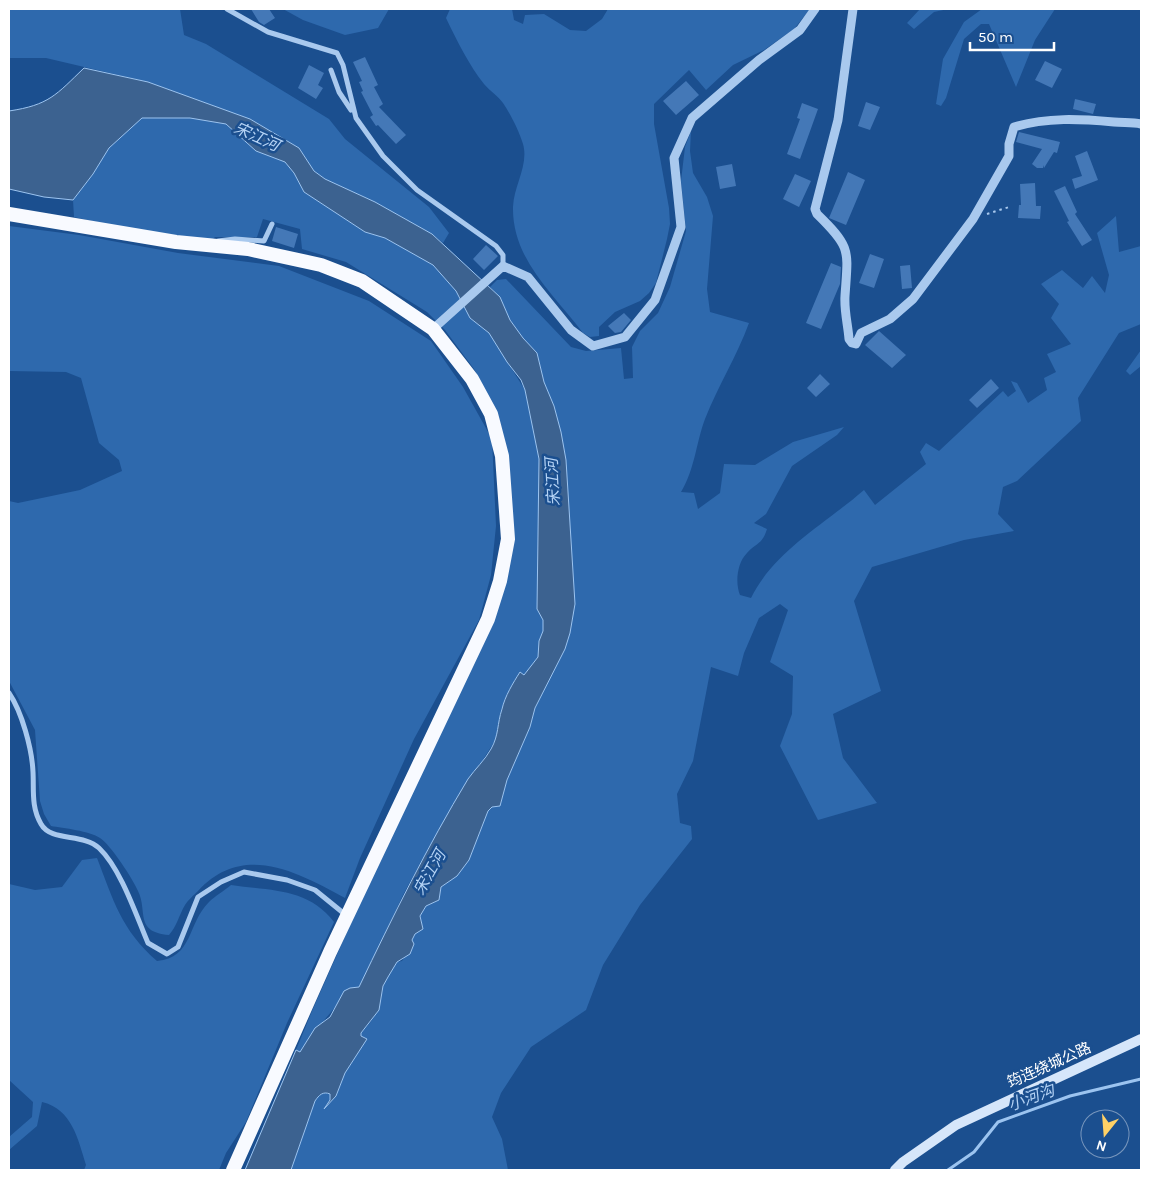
<svg xmlns="http://www.w3.org/2000/svg" width="1150" height="1179" font-family="Karla,'Noto Sans SC',sans-serif">
<style>
.green{fill:#2e69ad}
.water{fill:#3c6290;stroke:#9cc4f0}
.lines{fill:none;stroke-linecap:round;stroke-linejoin:round}
.stream{stroke:#9cc4f0;stroke-width:3}
.building{fill:#4478b7}
.path{stroke:#a9c9ee;stroke-width:2;stroke-dasharray:2.5 4;stroke-linecap:butt}
.minor{stroke:#a9c9ee;stroke-width:5}
.tertiary{stroke:#a9c9ee;stroke-width:9}
.secondary{stroke:#d6e6fa;stroke-width:10}
.trunk{stroke:#f8faff;stroke-width:14}
.labels{text-anchor:middle;stroke-width:5;stroke-linejoin:round;paint-order:stroke}
.street-label{font-size:15px;fill:#fff;stroke:#1b4f8f}
.water-label{font-size:16px;font-style:italic;fill:#b5d3f5;stroke:#1b4f8f}
</style>
<rect width="100%" height="100%" fill="#1b4f8f"/>
<!-- green -->
<path class="green" d="M9,9H180L184,35L206,44L329,119L345,139L429,207L449,233L443,243L432,234L375,202L325,179L314,171L299,148L250,119L148,82L46,58H9Z
M283,9H389L378,28L345,35L303,20Z
M450,9H512L514,20L523,24L525,15L544,14L570,30L586,31L602,19L608,9H810L794,29L764,50L733,65L706,90L689,70L654,104V124L669,208L670,224L667,239L656,283L649,293L640,301L615,312L599,327V336L590,337L583,333C554,294 512,260 513,207C514,185 529,165 523,144C519,131 511,115 503,103C498,96 490,91 484,84C469,65 457,41 446,18Z
M920,9H948L934,12L914,29L907,23Z
M982,9H1055L1035,40L1016,87L989,24H981L964,39L946,98L941,106L936,104L943,59L964,22Z
M141,118H190L226,124L256,151L285,162L294,173L304,192L365,232L385,238L433,265L456,291L470,318L489,333L525,390L539,459L537,609L543,620V631L539,641L538,658L524,675L520,672L501,710L499,734L429,847L403,895L359,988H350C334,1011 315,1028 300,1052L296,1050L312,1011L507,570L498,415L474,369L445,330L427,312L346,262L302,249L300,229L263,219L257,237H215L211,241L110,225L74,217L73,200L93,174L109,148Z
M691,131L690,151L693,173L707,197L713,216L707,289L710,312L749,323C737,356 718,386 705,419C696,443 695,469 681,492L694,493L698,509L720,493L724,464L755,465L793,442L844,427L837,435L792,466L766,514L754,523L767,529C762,545 757,542 747,553C737,563 735,583 740,595L751,598C774,551 825,524 864,490L875,505L926,464L920,452L926,443L939,451L1003,391L1008,397L1016,391L1011,381L1017,383L1028,403L1047,390L1044,378L1056,372L1047,354L1071,344L1051,318L1059,304L1041,284L1062,270L1083,288L1092,276L1105,293L1109,275L1097,233L1116,216L1119,252L1141,246V324L1119,333L1078,398L1081,421L1017,481L1003,487L998,514L1014,531L964,540L872,567L854,601L881,691L833,714L843,758L877,803L818,820L780,746L792,714L793,676L770,662L788,610L780,604L759,618L744,653L738,676L711,667L693,761L677,794L680,823L691,826L692,839L640,905L603,965L586,1010L531,1047L501,1093L492,1117L502,1139L508,1170H291L315,1101C319,1095 323,1091 330,1094V1100L336,1096L345,1073L366,1040L361,1036V1033C376,1017 380,1009 383,987C384,979 393,969 397,962L402,961L414,944L412,940L415,934L423,929L420,916L426,906L439,900L441,887L457,876L469,860L488,811L492,807L500,806L507,780L530,727L535,708L545,688L575,604L566,460L554,406L544,382L537,353L523,338L510,320L500,297L490,287L497,280L506,279L571,347L586,351L621,348L624,379L633,378L632,347L640,331L658,313L670,287L686,231L681,181L685,147Z
M9,226L79,235L178,253L279,266L369,301L431,341L463,387L492,439L496,526L491,575L479,620L414,739L360,858L345,898C297,872 243,842 198,891C194,895 188,900 185,905C179,915 177,926 169,935C134,932 148,911 138,891C133,879 110,844 100,838C90,831 63,828 51,826L44,814L40,801L35,730L9,681V501L18,503L80,490L122,471L119,460L99,443L81,378L66,372L9,371Z
M1141,350V366L1130,375L1126,371Z
M97,858C113,899 121,930 157,961C193,958 187,924 209,902C215,896 224,891 231,885C271,891 308,888 334,922L287,1023L246,1122L226,1153L219,1170H84L86,1165C78,1139 72,1109 42,1102L37,1126L9,1150V1137L32,1117L33,1102L9,1080V884L35,890L62,887L82,860Z"/>
<!-- water -->
<path class="water" d="M84,68L148,82L250,119L299,148L314,171L325,179L375,202L432,234L500,297L510,320L523,338L537,353L544,382L554,406L561,432L566,460L575,604L570,633L565,649L535,708L530,727L507,780L500,806L492,807L488,811L469,860L457,876L441,887L439,900L426,906L420,916L423,929L415,934L412,940L414,944L410,954L397,962L388,977L383,986L379,1010L361,1033V1036L367,1039L345,1073L336,1096L324,1109L330,1100V1094C323,1091 319,1095 315,1101L291,1170H245L296,1050L300,1052L315,1028L330,1017L344,991L350,988L359,987C393,916 427,847 468,779C475,769 485,760 491,749C499,735 497,724 502,709C505,696 513,683 520,672L524,675L538,657L539,641L543,631V620L537,609L539,459L525,390L521,380L507,362L489,333L470,318L456,291L433,265L385,238L365,232L304,192L294,173L285,162L256,151L226,124L190,118H142L109,148L93,174L73,200L44,197L9,189V111C49,105 56,95 84,68Z"/>
<g class="lines">
<!-- stream -->
<path class="stream" d="M948,1170L974,1152L998,1122L1070,1096L1141,1079"/>
</g>
<!-- building -->
<path class="building" d="M251,9H269L275,18L264,25L259,22Z
M365,57L378,85L374,87L383,104L379,107L406,135L396,144L378,125L376,126L370,117L373,115L361,92L363,91L359,82L362,81L353,62Z
M1045,61L1062,69L1052,88L1035,80Z
M309,65L324,73L318,85L323,88L316,99L298,88Z
M686,81L699,95L676,115L663,101Z
M1075,99L1096,104L1093,114L1073,109Z
M866,102L880,107L870,130L858,126Z
M802,103L818,109L800,159L787,154L800,119L797,118Z
M1019,132L1060,142L1057,153L1054,152L1044,168L1043,165V168H1037L1032,164L1042,149L1016,142Z
M1087,151L1098,180L1075,189L1072,179L1082,176L1075,156Z
M732,164L736,186L720,189L716,167Z
M848,172L865,180L846,225L829,218Z
M795,174L811,181L799,207L783,199Z
M1035,183L1036,206H1041L1040,219L1018,218L1019,205H1021L1020,184Z
M1065,186L1077,212L1075,214L1092,240L1082,246L1067,222L1069,221L1054,191Z
M276,227L298,234L294,248L272,241Z
M486,245L498,256L484,270L473,259Z
M870,254L884,259L874,288L859,283Z
M831,263L841,267L840,284L821,329L806,323Z
M910,265L912,288L902,289L900,266Z
M624,313L631,320L621,332L615,333L608,326Z
M879,331L906,355L892,368L865,345Z
M820,374L830,384L816,397L807,388Z
M991,379L999,388L977,408L969,400Z"/>
<g class="lines">
<!-- path -->
<path class="path" d="M987,214L1009,207"/>
<!-- minor -->
<path class="minor" d="M227,9L268,32L337,53L343,65L356,118L383,156L417,190L496,246L503,255V266
M331,70L339,92L351,110
M218,241L235,239L264,241L272,224
M9,693C22,712 32,749 33,772C34,790 31,807 41,824C51,842 83,833 99,848C121,869 136,915 148,943L167,954L178,947L198,897L221,882L244,872L287,880L315,890L347,916"/>
<!-- tertiary -->
<path class="tertiary" d="M853,9L838,120L815,209L817,214C852,248 848,250 845,296C844,311 848,325 849,339L852,343L856,344L861,333L890,319L913,299L973,219L1009,156V144L1014,127C1047,117 1080,119 1114,122C1123,123 1132,122 1141,124
M433,329L503,266L528,277L571,330L593,346L625,337L655,300L681,227L674,158L692,118L759,60L800,30L815,9"/>
<!-- secondary -->
<path class="secondary" d="M895,1170L903,1162L956,1125L1141,1039"/>
<!-- trunk -->
<path class="trunk" d="M9,214L176,242L248,249L321,265L362,281L433,329L472,379L491,414L502,456L508,539L500,581L488,619L330,952L233,1170"/>
</g>
<g class="labels">
<!-- street labels -->
<g class="street-label">
<text transform="translate(1049 1065) rotate(-24)" y="5">筠连绕城公路</text>
</g>
<!-- water labels -->
<g class="water-label">
<text transform="translate(257 136) rotate(24)" y="6">宋江河</text>
<text transform="translate(552 482) rotate(-93)" y="6">宋江河</text>
<text transform="translate(429 872) rotate(-61)" y="6">宋江河</text>
<text transform="translate(1031 1097) rotate(-20)" y="6">小河沟</text>
</g>
</g>
<!-- border -->
<rect width="1150" height="1179" fill="none" stroke="#ffffff" stroke-width="20"/>
<!-- north arrow -->
<g transform="translate(1105 1134) rotate(197)"><circle r="24" fill="#1b4f8f" stroke="#7695bc"/>
<path d="M0-4L9 19L0 12L-9 19Z" fill="#ffd166"/>
<text y="-8" font-size="14" font-weight="bold" text-anchor="middle" fill="#ffffff">N</text>
</g>
<!-- scale -->
<path d="M970 42v8h84v-8" fill="none" stroke="#ffffff" stroke-width="2.5"/>
<text x="978" y="42" font-size="15" fill="#ffffff" stroke="#1b4f8f" stroke-width="4" paint-order="stroke">50 m</text>
</svg>
